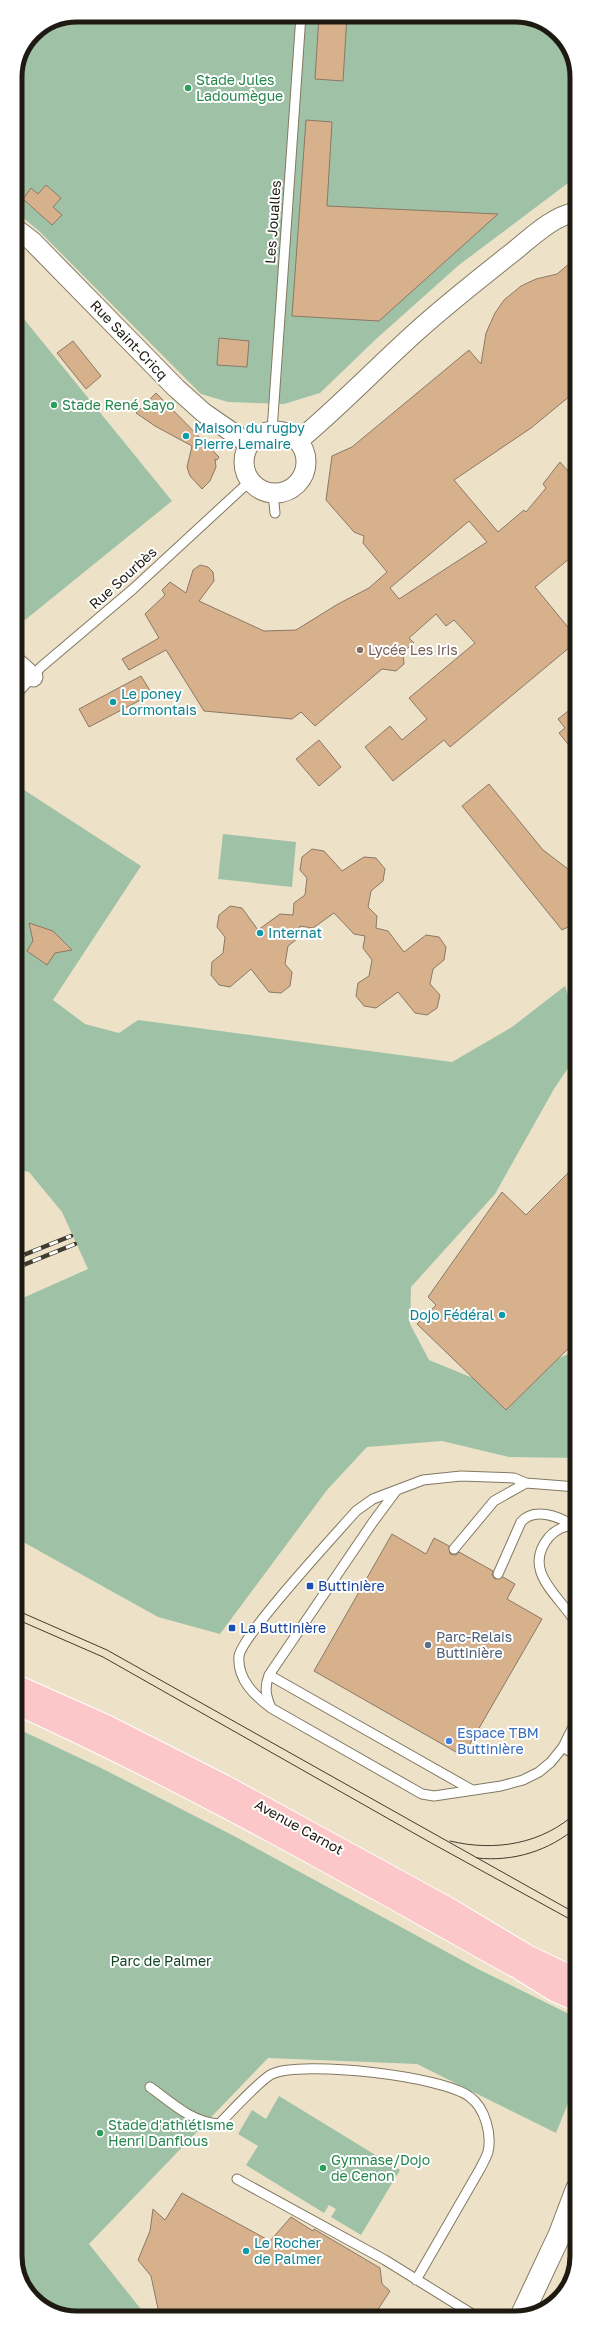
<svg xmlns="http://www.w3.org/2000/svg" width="592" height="2333" font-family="'Golos Text',sans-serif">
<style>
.green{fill:#9fc2a7}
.building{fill:#d7b18b;stroke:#8b7866;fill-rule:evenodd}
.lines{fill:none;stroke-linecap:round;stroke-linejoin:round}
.service-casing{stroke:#837962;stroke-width:11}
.minor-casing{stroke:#837962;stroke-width:21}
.tertiary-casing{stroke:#837962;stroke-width:24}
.primary-casing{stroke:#fff;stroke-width:24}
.service{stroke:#fff;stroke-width:9}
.minor{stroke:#fff;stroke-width:19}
.tertiary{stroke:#fff;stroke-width:22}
.primary{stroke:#fcc7c8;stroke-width:22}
.tram{stroke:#413c30;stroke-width:1}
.rail-casing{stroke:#413c30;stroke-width:4.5}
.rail{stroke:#fff;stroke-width:3;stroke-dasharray:9;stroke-linecap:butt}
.leisure-dot{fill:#2e9e5b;stroke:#fff;stroke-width:1.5}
.culture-dot{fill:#0f9aa8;stroke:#fff;stroke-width:1.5}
.education-dot{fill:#8d6e63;stroke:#fff;stroke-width:1.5}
.transit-dot{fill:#1a4fb4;stroke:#fff;stroke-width:1.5}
.service-dot{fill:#5c6f8a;stroke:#fff;stroke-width:1.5}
.shop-dot{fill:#3f7fe0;stroke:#fff;stroke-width:1.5}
.labels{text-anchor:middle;stroke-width:4;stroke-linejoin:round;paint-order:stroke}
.leisure-label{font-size:14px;fill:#27864d;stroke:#fff;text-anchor:start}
.street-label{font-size:14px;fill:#1e1a11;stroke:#fff}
.culture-label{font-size:14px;fill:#0d838f;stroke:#fff;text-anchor:start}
.education-label{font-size:14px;fill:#785e54;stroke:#fff;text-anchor:start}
.transit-label{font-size:14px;fill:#164399;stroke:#fff;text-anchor:start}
.service-label{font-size:14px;fill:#4e5e75;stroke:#fff;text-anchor:start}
.shop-label{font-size:14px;fill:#366cbe;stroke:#fff;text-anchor:start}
.park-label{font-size:14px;fill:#114423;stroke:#fff}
.rim{fill:none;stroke:#1e1a11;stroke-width:5}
</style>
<rect width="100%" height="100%" fill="#ede2c8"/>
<!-- green -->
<path class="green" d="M77,15L523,16L559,33L576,65V177L459,265L375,340L320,393L284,404L228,402L201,394L39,231L15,211V77L33,33Z
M15,308L172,501L25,620L15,608Z
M15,784L141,866L53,1000L85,1024L119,1033L138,1020L452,1062L512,1027L565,986L576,1019V1056L554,1089L495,1194L411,1287L410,1324L429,1360L495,1387L577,1350V1458L509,1457L442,1441L367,1447L327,1490L220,1634L158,1617L16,1538V1301L88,1269L62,1212L29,1172L16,1169Z
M223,834L296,842L292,887L218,879Z
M16,1728L101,1768L234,1836L478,1969L577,2018V2081L556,2133L417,2064L268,2058L89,2244L148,2318H73L36,2303L16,2268Z
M279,2096L400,2170L361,2235L331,2217L336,2209L329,2205L324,2213L246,2165L258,2146L238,2134L252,2110L266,2119Z"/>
<!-- building -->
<path class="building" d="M319,15H347L343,81L315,79Z
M306,120L332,122L327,206L498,214L379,321L292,316Z
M46,185L61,198L53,207L62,215L52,225L23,199L31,188L38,194Z
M576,258V391L531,428L454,480L498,532L524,510L526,512L546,488L543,484L560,462L576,480V553L535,587L576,637V642L450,747L444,740L393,781L365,747L390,726L402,740L427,719L409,698L475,643L454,620L446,626L436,614L409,638L414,643L403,652L404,664L396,671L382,669L315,726L301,712L292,719L204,711L166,650L129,670L122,659L159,638L145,614L165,595L162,590L170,582L186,593L193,570L200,565L208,567L213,572L214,581L199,601L264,631L296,630L338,604L369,588L387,572L363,543L364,536L354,532L326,500L332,456L352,447L469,350L481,364L486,333L495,313L504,300L521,286L536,279L557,274ZM469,521L487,542L399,599L390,588Z
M219,338L249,341L247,367L217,365Z
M73,341L101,376L86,389L57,353Z
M156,393L219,457L217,460L215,459L216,467L210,481L202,489L190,476L187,467L192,446L155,426L136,413Z
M141,676L152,694L89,727L79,709Z
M576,705V754L559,733L565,728L558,719Z
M319,740L341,767L319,786L296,759Z
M489,784L543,850L576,875V923L562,930L462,806Z
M312,849L324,851L342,871L364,857L376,858L385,869L383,881L371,891L368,907L377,916L376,928L388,931L404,952L426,935L439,937L446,947L444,960L433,969L430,984L440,995L437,1008L427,1015L415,1013L398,992L376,1008L364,1006L356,996L358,983L369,976L372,960L363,948L365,936L354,934L334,913L313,928L300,926L297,939L288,946L285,964L292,972L290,986L281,993L269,992L251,969L230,987L219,985L211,975L212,962L223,953L225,937L217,927L219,915L230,906L242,908L258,930L280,914L293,915L294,903L305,895L307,878L300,870L302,857Z
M29,923L53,931L72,950L55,953L47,965L27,951L33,941Z
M576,1165L577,1340L506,1410L417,1324L436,1305L428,1297L502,1192L526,1215Z
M392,1534L426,1554L434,1538L449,1546L450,1554L456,1555L459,1552L493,1571L492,1575L495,1579L503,1577L515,1584L507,1599L542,1619L463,1756L314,1671Z
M182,2193L270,2241L291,2217L313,2231L314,2229L380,2268L382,2284L390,2291L373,2317L160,2318L151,2276L138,2260L150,2231L153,2209L165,2220Z"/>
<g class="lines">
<defs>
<path id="service" d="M272,431L301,15
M273,493L275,513
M15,696L41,667L133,589L250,481
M577,1487L526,1483L514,1478L461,1476L423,1480L373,1499L356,1511C337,1533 242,1635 239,1656C237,1679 254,1695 271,1708L422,1794L434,1796L501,1786L523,1780L539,1772L551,1762L563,1747L577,1719
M577,1525C567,1525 556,1529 549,1537C520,1572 562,1597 577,1625
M454,1549L494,1501L526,1483
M498,1574L521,1522C534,1507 558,1516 572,1525
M269,1675L472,1790
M271,1708C266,1696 264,1688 269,1675L373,1522L396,1491
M563,1747L577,1756
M150,2087C172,2103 191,2122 219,2124C230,2113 261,2079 272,2074C302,2060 444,2076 470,2097C485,2108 492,2134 488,2152C486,2158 483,2163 480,2169L416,2280
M237,2179L385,2260L477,2317"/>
<path id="minor" d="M15,228L32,241L176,388L204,413L249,444
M244 462a31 31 0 1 1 62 0a31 31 0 1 1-62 0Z
M298,441C339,407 376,368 416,332C447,304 480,278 513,252C532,237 551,217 576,212
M15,661L33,677"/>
<path id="tertiary" d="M521,2317L560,2234L577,2189"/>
<path id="primary" d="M16,1686L106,1726L224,1786L447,1908L527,1956L577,1980
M16,1703C188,1781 351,1874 515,1966
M522,1970L556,1991L577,2000"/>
</defs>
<!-- service casing -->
<use href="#service" class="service-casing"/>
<!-- minor casing -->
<use href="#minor" class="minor-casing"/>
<!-- tertiary casing -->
<use href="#tertiary" class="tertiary-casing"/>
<!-- primary casing -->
<use href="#primary" class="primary-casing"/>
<!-- service -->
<use href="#service" class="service"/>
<!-- minor -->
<use href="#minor" class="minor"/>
<!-- tertiary -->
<use href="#tertiary" class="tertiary"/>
<!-- primary -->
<use href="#primary" class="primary"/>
<!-- tram -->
<path class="tram" d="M16,1610L107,1650L577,1914
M16,1619L103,1657L433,1844L577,1923
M450,1841C495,1852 543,1844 577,1812
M477,1858C513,1862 549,1851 577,1827"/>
<defs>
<path id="rail" d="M16,1258L71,1236
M16,1268L75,1244"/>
</defs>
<!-- rail casing -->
<use href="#rail" class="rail-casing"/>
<!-- rail -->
<use href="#rail" class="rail"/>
</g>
<!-- markers -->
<g class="leisure-dot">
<circle cx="188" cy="88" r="4"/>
<circle cx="54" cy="405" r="4"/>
<circle cx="100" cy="2133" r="4"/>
<circle cx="323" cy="2168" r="4"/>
</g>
<g class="culture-dot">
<circle cx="186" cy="436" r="4"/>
<circle cx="113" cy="702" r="4"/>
<circle cx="260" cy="933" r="4"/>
<circle cx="502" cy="1315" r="4"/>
<circle cx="246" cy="2251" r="4"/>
</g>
<circle class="education-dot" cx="360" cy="650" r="4"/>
<g class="transit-dot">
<rect x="306" y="1582" width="8" height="8" rx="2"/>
<rect x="228" y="1624" width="8" height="8" rx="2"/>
</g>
<circle class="service-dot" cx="428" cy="1645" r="4"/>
<circle class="shop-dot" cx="449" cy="1741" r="4"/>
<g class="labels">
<!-- leisure labels -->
<g class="leisure-label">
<text x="196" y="85">Stade Jules<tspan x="196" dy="16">Ladoumègue</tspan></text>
<text x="62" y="410">Stade René Sayo</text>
<text x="108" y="2130">Stade d'athlétisme<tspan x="108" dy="16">Henri Danflous</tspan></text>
<text x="331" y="2165">Gymnase/Dojo<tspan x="331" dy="16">de Cenon</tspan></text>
</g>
<!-- street labels -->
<g class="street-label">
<text transform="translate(273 222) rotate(-86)" y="5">Les Joualles</text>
<text transform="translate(129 340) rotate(46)" y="5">Rue Saint-Cricq</text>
<text transform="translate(123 578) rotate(-42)" y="5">Rue Sourbès</text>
<text transform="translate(299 1827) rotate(29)" y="5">Avenue Carnot</text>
</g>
<!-- culture labels -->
<g class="culture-label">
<text x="194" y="433">Maison du rugby<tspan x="194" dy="16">Pierre Lemaire</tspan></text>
<text x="121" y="699">Le poney<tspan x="121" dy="16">Lormontais</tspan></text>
<text x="268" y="938">Internat</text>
<text x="494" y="1320" text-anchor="end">Dojo Fédéral</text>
<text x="254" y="2248">Le Rocher<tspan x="254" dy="16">de Palmer</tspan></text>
</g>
<!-- education labels -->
<g class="education-label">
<text x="368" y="655">Lycée Les Iris</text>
</g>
<!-- transit labels -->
<g class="transit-label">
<text x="318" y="1591">Buttinière</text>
<text x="240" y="1633">La Buttinière</text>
</g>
<!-- service labels -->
<g class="service-label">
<text x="436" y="1642">Parc-Relais<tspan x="436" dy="16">Buttinière</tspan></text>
</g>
<!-- shop labels -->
<g class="shop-label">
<text x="457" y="1738">Espace TBM<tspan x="457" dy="16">Buttinière</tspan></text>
</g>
<!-- park labels -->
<g class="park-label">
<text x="161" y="1966">Parc de Palmer</text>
</g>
</g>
<!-- crop -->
<path d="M0 0H592V2333H0ZM77 22H515A55 55 0 0 1 570 77V2256A55 55 0 0 1 515 2311H77A55 55 0 0 1 22 2256V77A55 55 0 0 1 77 22Z" fill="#fff" fill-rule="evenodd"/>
<path class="rim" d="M77 22H515A55 55 0 0 1 570 77V2256A55 55 0 0 1 515 2311H77A55 55 0 0 1 22 2256V77A55 55 0 0 1 77 22Z"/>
</svg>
